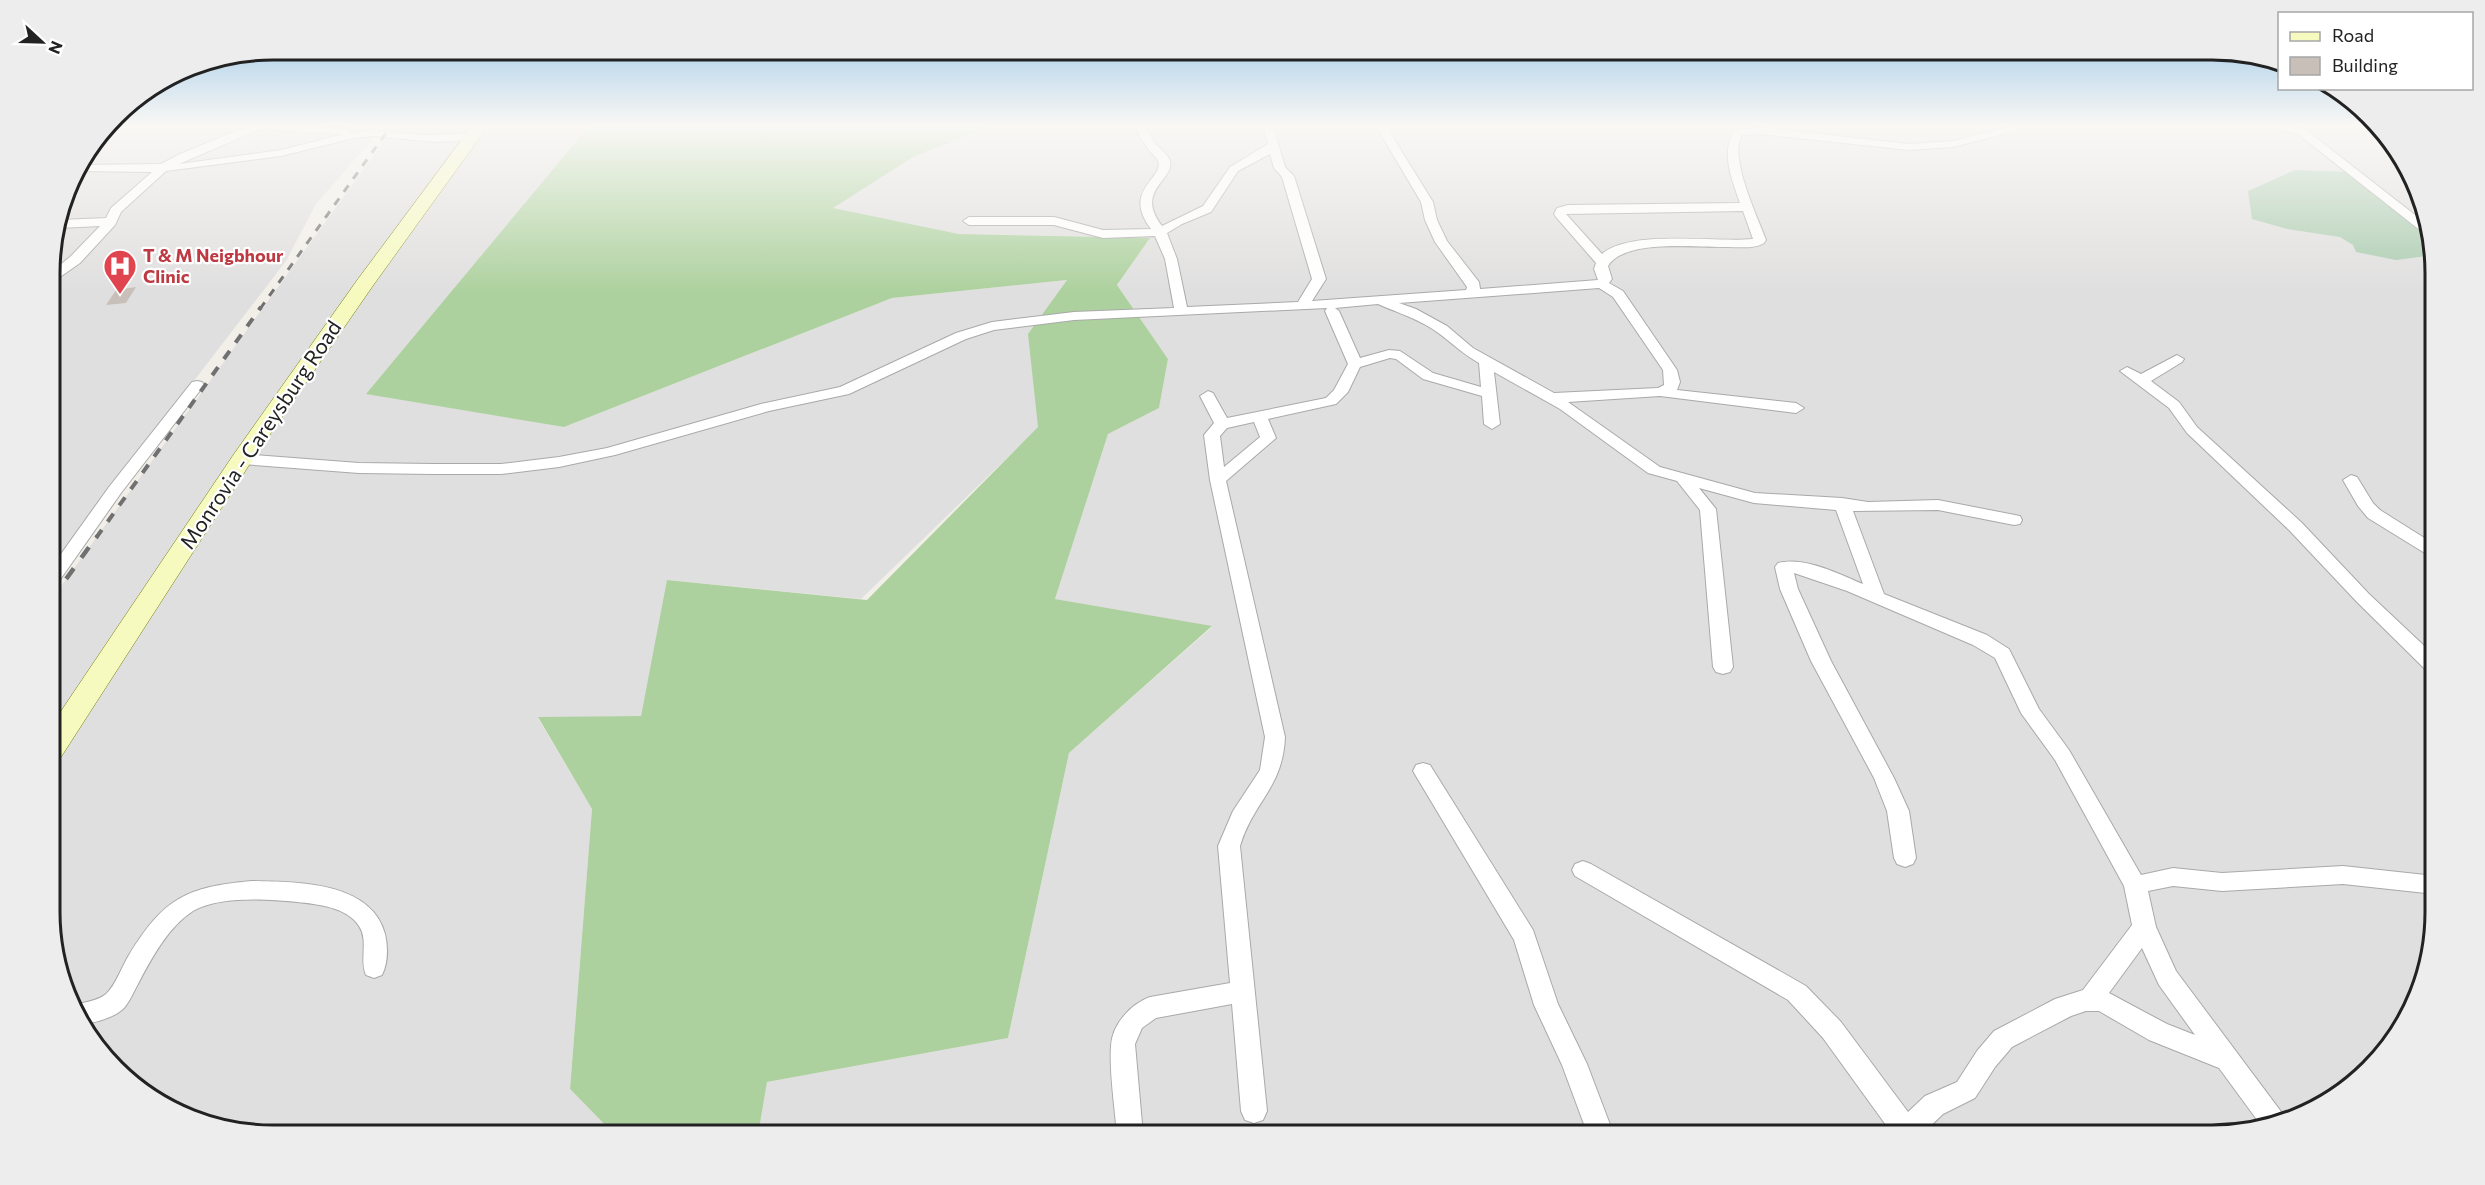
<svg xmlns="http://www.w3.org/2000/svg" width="2485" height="1185" font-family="Commissioner,sans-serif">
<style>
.residential{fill:#e0dfdf}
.forest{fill:#add19e}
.cemetery{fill:#aacbaf}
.building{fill:#c7bfb8}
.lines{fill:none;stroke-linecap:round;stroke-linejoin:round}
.minor-casing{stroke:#a9a9a9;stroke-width:2}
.secondary-casing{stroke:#707d05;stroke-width:1}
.minor{fill:#fff;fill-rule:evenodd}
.secondary{fill:#f7fabf;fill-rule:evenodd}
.rail-far2{stroke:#707070;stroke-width:3;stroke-dasharray:8 8;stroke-linecap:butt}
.rail-far1{stroke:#707070;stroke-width:4;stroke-dasharray:10 10;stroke-linecap:butt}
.rail{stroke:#707070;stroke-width:4.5;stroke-dasharray:13 13;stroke-linecap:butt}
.labels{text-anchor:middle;stroke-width:4.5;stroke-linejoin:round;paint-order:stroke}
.far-health-label{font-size:18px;font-weight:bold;fill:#be3a42;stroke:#fff;text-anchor:start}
.street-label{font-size:21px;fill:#222;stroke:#fff}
.rim{fill:none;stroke:#222;stroke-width:3}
</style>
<rect width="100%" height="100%" fill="#f2efe9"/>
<!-- residential -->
<path class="residential" d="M110,126H384L316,204L286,261L51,567L50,258L73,174Z
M395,126H589L367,393L564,427L892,298L1067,280L1029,334L1039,427L861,599L668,580L641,716L538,718L592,809L570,1089L615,1135H273L187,1118L137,1089L95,1048L67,998L51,942V600Z
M990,126H2378L2390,137L2419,188L2434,244L2435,912L2418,998L2380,1059L2336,1098L2284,1124L2226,1135H758L767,1082L1008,1038L1069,753L1212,627L1055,599L1108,434L1159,408L1168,359L1117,285L1150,238L959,234L832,208L913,157Z"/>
<!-- forest -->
<path class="forest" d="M589,126H990L913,157L833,208L959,234L1150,238L1117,285L1168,359L1159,408L1108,434L1055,599L1212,626L1069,753L1008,1038L767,1082L758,1135H615L570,1089L592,809L538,717L641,716L667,580L867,600L1038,427L1028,334L1067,280L892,298L564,427L366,394Z"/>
<!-- cemetery -->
<path class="cemetery" d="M2295,170L2354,172L2433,240L2434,255L2396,260L2356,252L2353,245L2340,237L2287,229L2252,219L2248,191Z"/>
<!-- building -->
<path class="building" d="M136,287L126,303L106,305L116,290Z"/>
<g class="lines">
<defs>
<path id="minor" d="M248,126L345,128L349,129V133L371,130L374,126H384L381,131L422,135L471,134L477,137L471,140L435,142L374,136L354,138L281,156L166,171L121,212L115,225L80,263L50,284V273L70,257L100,226L59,228L60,220L106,218L111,208L152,172L75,171L80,165L161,164L180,154ZM260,129L344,134L281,150L179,164Z
M1135,126H1145C1148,131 1151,137 1155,143C1159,148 1168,154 1170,161C1175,180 1134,190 1162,226L1203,206L1230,167L1268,144L1263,126H1273L1285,167L1294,176L1326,279L1312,301L1466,290L1467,287L1435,242L1425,220L1421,202L1376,126H1386L1433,202L1437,220L1447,241L1479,282L1480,289L1598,280L1594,269L1596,263L1556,217L1554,214L1557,208L1568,205L1740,203C1732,180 1720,152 1735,130L1780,126L1776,129L1909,144L1953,141L2012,126H2028L2027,128L1953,147L1909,150L1760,134L1742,135C1728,156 1758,218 1766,240L1764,243C1755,249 1740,247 1728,247C1698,248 1625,238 1608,266L1612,279L1609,283L1623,291L1677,370L1680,382L1677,390L1796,403L1804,408L1796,413L1660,396L1568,402L1660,467L1755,493L1842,498L1868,502L1938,500L2020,516L2022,520L2020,524L2014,525L1938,510L1853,511L1884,594L1987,635L2009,649L2039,709L2069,750L2141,875L2173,868L2222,873L2343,866L2435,876V894L2343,884L2222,891L2173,886L2148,891L2156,927L2176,971L2288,1121L2263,1128L2219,1068L2149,1040L2099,1011H2086L2071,1016L2012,1047L1995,1067L1975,1098L1943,1114L1921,1135H1890L1891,1132L1823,1038L1788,1000L1575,876L1572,870L1575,864L1583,861L1591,864L1806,986L1841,1022L1908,1112L1925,1096L1957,1082L1977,1051L1994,1031L2055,999L2083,990L2132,925L2124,886L2055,760L2021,713L1995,658L1973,645L1847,591L1794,573L1798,589L1831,661L1894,778L1909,811L1916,858L1913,864L1905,867L1897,864L1894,858L1887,811L1874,778L1811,661L1780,589L1775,567L1778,563C1804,556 1839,574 1863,584L1836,510L1754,503L1699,488L1716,509L1733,667L1730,672L1723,674L1716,672L1713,667L1700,510L1677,481L1648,473L1560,409L1494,372L1500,424L1492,429L1484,424L1482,396L1423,379L1396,359L1390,358L1360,367L1348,392L1336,404L1268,419L1276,438L1226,481L1285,737C1283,788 1253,802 1240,846L1267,1111L1263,1120L1254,1123L1245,1120L1241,1111L1232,1004L1156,1018L1142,1028L1135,1044L1143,1135H1117C1115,1110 1109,1070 1111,1046C1112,1024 1131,1004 1150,997L1230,983L1218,846L1233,811L1260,770L1265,737L1210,480L1204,435L1214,423L1200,396L1208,391L1213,393L1227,418L1326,398L1334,390L1348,364L1325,311L1327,308L1074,320L994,330L966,339L849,394L769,411L615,455L559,467L501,474H433L359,473L242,464L234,459L242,454L359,463L433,464H501L559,457L607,448L761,404L840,387L956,333L992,322L1074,312L1174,308L1165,259L1155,236L1103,238L1054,225H969L963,221L969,217H1054L1103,230L1151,229C1121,190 1165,178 1158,161C1156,156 1149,151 1146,146C1141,140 1138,132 1135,126ZM1270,154L1274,168L1282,177L1312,279L1298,302L1187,307L1177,259L1167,233L1182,224L1211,212L1238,171ZM1743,211L1753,239C1715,243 1631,229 1602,254L1566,214ZM1599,288L1613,297L1663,370L1664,385L1658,388L1554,393L1473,348L1447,326L1416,309L1399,303ZM1378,304C1398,313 1419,319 1437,332C1452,343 1463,354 1479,363L1481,387L1433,373L1400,351L1389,350L1360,358L1339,311L1335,308ZM1254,422L1260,437L1224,467L1220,436L1227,428ZM2142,948L2159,985L2195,1035L2167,1024L2109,993Z
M2273,126H2290L2306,130L2428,225L2431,235H2426L2298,134L2274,128Z
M2177,355L2184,359L2182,362L2151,381L2179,402L2197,427L2302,523L2369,594L2435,656V674L2428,672L2357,602L2290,531L2187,433L2169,408L2120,371L2127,367L2141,374Z
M197,381L202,382L204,385L202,388L121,493L57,584L51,586V568L109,487L192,382Z
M2351,475L2357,477L2373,503L2380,510L2434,544V556L2428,555L2368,518L2358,506L2343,480Z
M1423,763L1430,765L1533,930L1558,1004L1587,1064L1614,1135H1588L1562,1065L1534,1005L1514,940L1413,771L1416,765Z
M252,881C296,882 371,881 385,934C388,947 388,963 382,975L374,978L366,975C359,960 369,941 359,926C347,907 317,904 297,902C268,899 218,896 193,911C168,927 151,959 138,984C134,991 130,1001 124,1008C114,1018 96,1022 82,1025L71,1006C83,1002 96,1002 106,994C116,985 122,966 129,955C164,898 186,887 252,881Z"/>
<path id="secondary" d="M472,126H488L372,287L253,459L61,757L51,760V726L234,454L358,279Z"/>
</defs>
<!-- minor casing -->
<use href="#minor" class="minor-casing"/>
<!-- secondary casing -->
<use href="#secondary" class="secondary-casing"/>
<!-- minor -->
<use href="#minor" class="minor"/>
<!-- secondary -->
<use href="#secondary" class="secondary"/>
<!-- rail-far2 -->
<path class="rail-far2" d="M260,309L391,126"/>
<!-- rail-far1 -->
<path class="rail-far1" d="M96,538L261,307"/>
<!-- rail -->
<path class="rail" d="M51,600L97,536"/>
</g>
<!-- sky -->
<linearGradient id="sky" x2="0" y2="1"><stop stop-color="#8fc0e4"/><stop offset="0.43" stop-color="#f9f8f5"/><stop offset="1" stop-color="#f9f8f5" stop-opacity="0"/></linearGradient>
<rect width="2485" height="292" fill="url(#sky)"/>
<!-- icons -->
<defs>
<symbol id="hospital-pin" viewBox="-11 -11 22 30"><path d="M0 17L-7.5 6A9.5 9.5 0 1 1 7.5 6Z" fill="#e0444e" stroke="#fff"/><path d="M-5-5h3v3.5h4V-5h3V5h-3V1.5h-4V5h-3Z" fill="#fff"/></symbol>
</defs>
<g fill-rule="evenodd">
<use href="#hospital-pin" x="101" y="247" width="38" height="52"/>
</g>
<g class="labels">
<!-- far-health labels -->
<g class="far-health-label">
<text x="143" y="262">T &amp; M Neigbhour<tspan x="143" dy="21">Clinic</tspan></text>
</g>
<!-- street labels -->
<g class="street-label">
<text transform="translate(261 435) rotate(-56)" y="7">Monrovia - Careysburg Road</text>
</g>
</g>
<!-- crop -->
<path d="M0 0H2485V1185H0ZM273 60H2212A213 213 0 0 1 2425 273V912A213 213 0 0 1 2212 1125H273A213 213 0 0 1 60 912V273A213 213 0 0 1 273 60Z" fill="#ededed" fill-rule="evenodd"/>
<path class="rim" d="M273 60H2212A213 213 0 0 1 2425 273V912A213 213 0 0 1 2212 1125H273A213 213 0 0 1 60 912V273A213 213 0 0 1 273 60Z"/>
<!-- legend -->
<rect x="2278" y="12" width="195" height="78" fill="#ffffff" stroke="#a7a7a7" stroke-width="1.5"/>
<rect x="2290" y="32" width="30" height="9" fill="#f7fabf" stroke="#a7a7a7" stroke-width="1.5"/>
<text x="2332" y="42" font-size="18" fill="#222222">Road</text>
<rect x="2290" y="57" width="30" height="18" fill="#c7bfb8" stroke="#a7a7a7" stroke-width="1.5"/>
<text x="2332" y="72" font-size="18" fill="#222222">Building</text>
<!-- north arrow -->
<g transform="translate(42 42) rotate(112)" stroke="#ffffff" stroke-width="4.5" paint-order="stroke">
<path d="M0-4.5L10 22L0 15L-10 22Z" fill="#222222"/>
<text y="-9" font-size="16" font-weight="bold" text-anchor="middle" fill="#222222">N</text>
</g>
</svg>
